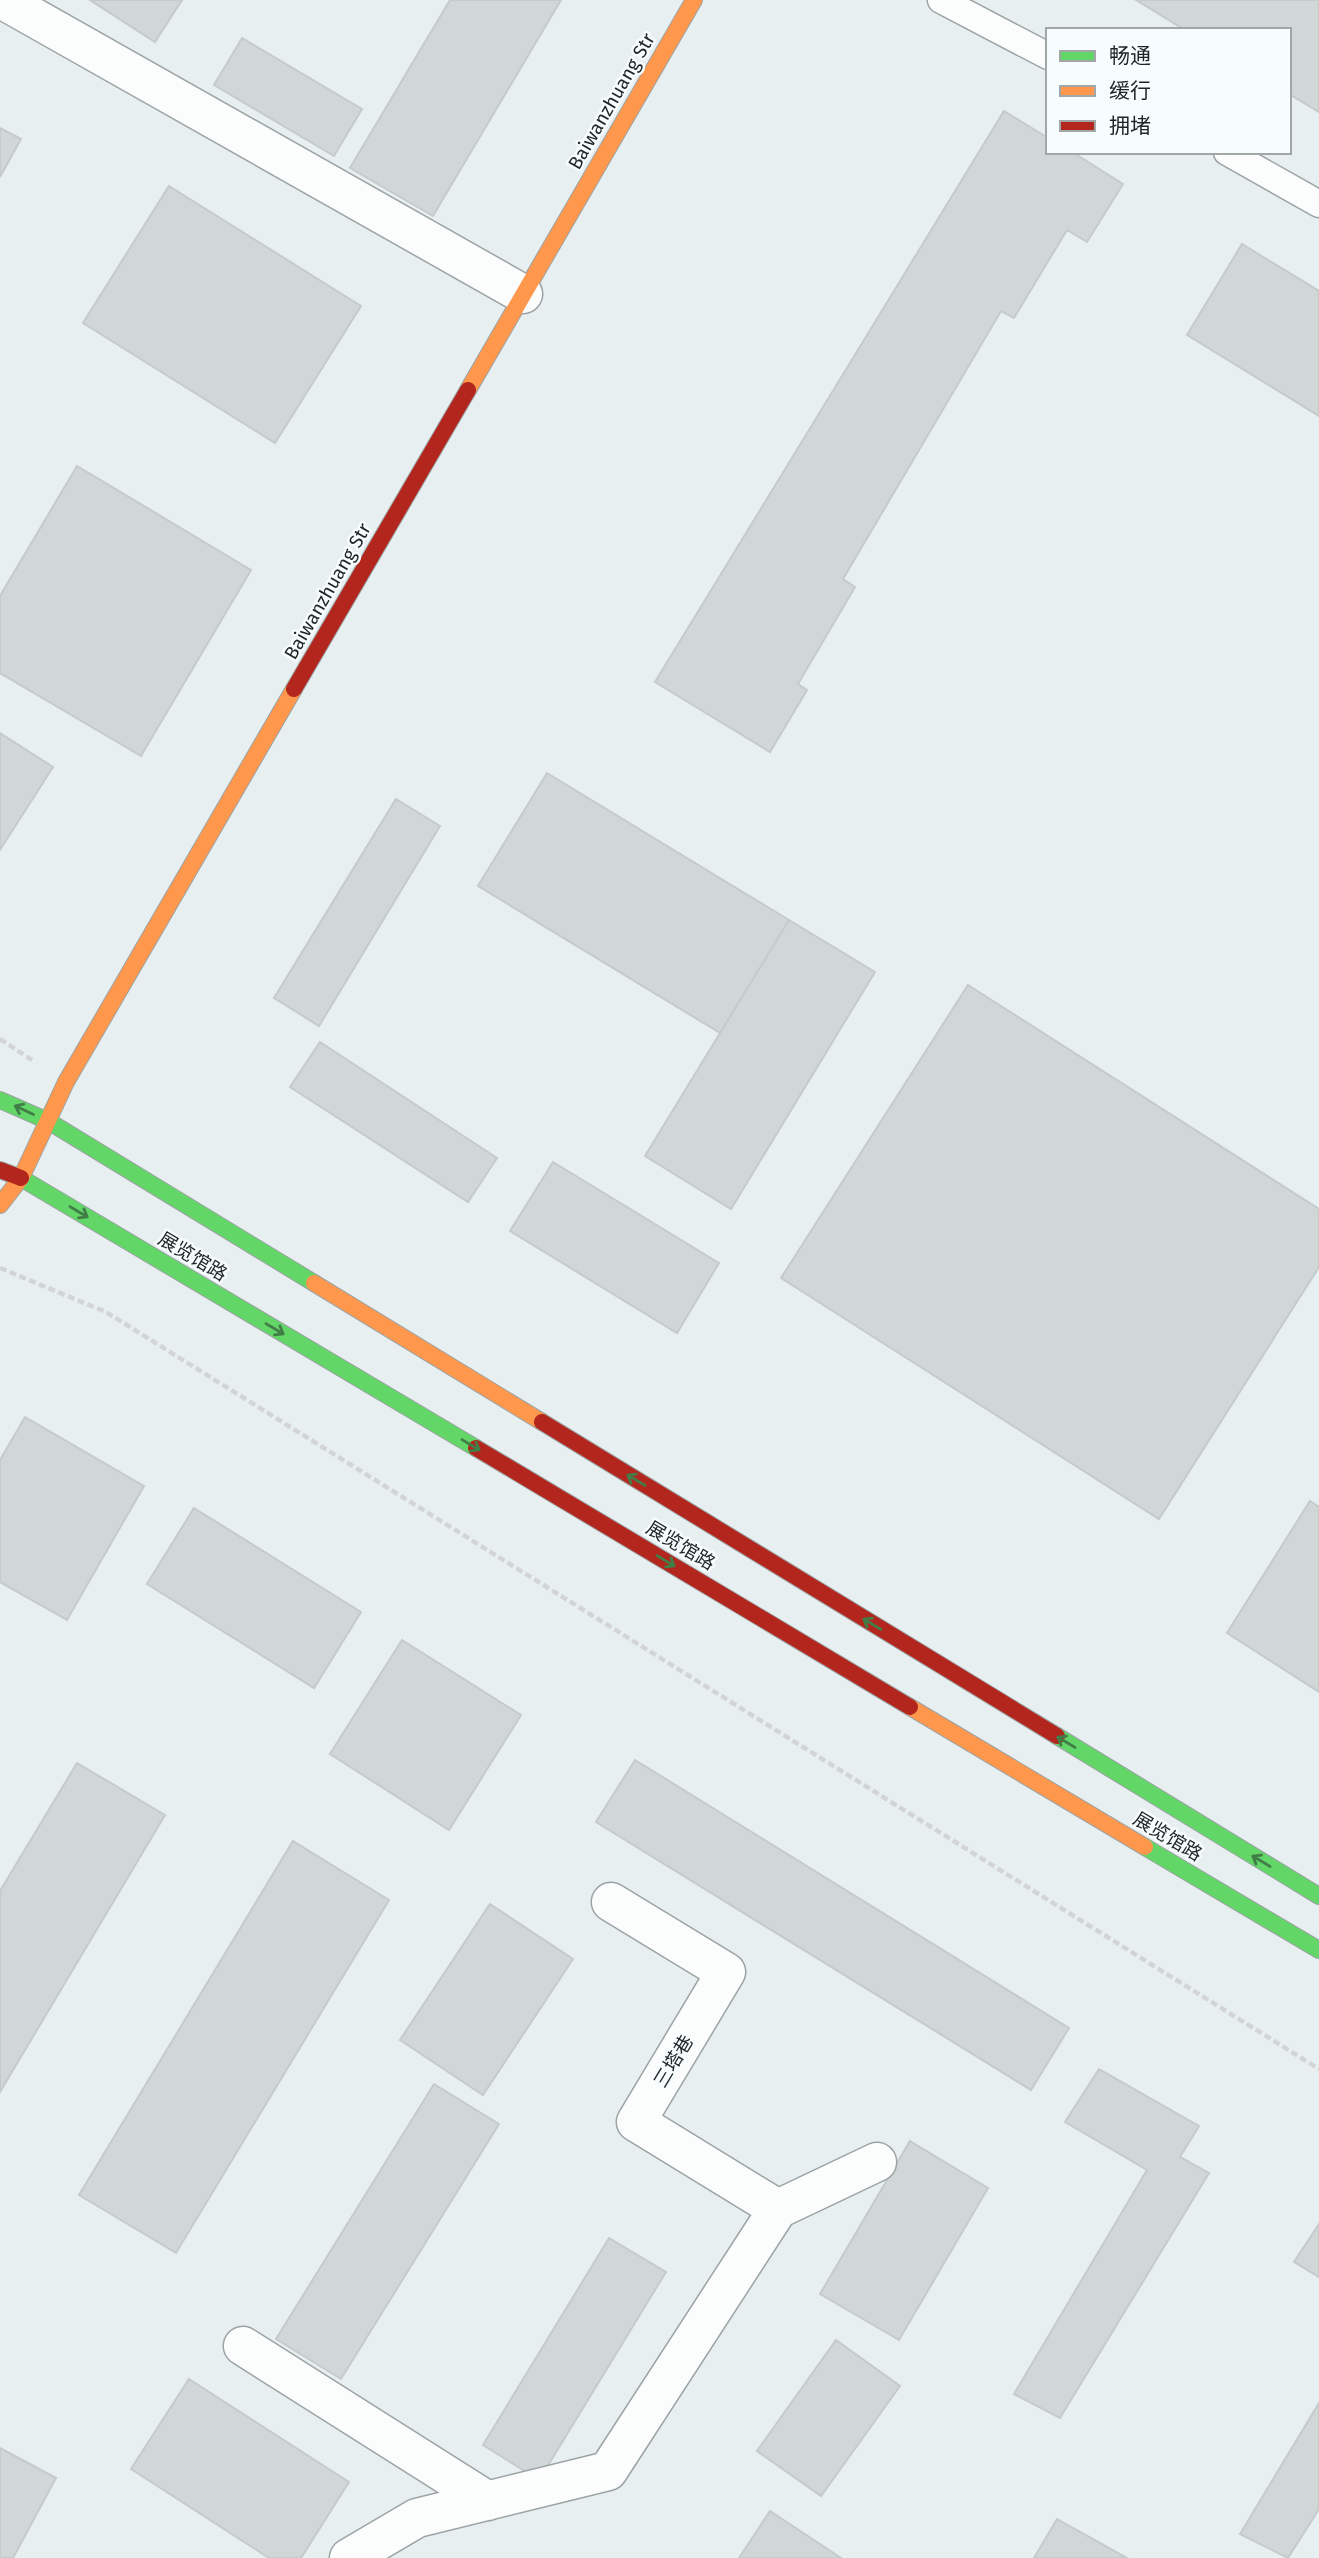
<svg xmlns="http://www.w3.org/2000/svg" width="1319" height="2558" font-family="'Fira Sans','Noto Sans SC',sans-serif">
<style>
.building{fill:#d1d6d7;stroke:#c5cbcc;stroke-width:2}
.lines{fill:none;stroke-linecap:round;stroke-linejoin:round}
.lane-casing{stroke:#9ca3a4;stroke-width:29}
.street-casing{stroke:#9ca3a4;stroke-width:41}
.fast-casing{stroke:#9ca3a4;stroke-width:18}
.slow-casing{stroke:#9ca3a4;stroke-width:18}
.jam-casing{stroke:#9ca3a4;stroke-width:18}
.path{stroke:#d3d5d5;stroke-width:4.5;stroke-dasharray:7 3.5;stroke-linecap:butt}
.lane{stroke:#fbfdfd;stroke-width:26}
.street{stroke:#fbfdfd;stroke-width:38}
.fast{stroke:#63d668;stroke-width:16}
.slow{stroke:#ff974d;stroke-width:16}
.jam{stroke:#b3261e;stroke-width:16}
.oneway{stroke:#417d46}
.labels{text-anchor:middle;stroke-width:5;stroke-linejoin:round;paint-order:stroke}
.street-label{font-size:19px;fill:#1f2425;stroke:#f7fdfe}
</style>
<rect width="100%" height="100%" fill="#e7eff1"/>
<!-- building -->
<path class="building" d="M90,0H182L155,42Z
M450,0H561L433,216L350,168Z
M1136,0H1317L1319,1V112L1289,94V30H1185Z
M242,38L362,109L334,156L214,85Z
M1004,111L1048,138V152H1072L1123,184L1087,242L1067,230L1014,318L1001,311L843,579L855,587L798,684L807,690L770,752L655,682Z
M0,128L21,139L0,177Z
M169,186L361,306L275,443L83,323Z
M1242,244L1319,291V416L1187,335Z
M77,466L251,570L141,756L0,673V596Z
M0,733L53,767L0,850Z
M547,773L789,920L720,1033L478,886Z
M396,799L440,826L319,1026L274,998Z
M789,920L875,972L731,1209L645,1156Z
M968,985L1319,1209V1267L1159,1519L781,1278Z
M320,1042L497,1158L468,1202L290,1087Z
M553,1162L719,1263L677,1333L510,1231Z
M25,1417L144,1486L67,1620L0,1582V1460Z
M1310,1501L1319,1507V1692L1227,1633Z
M194,1508L361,1612L314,1688L147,1584Z
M402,1640L521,1715L449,1830L330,1754Z
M635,1760L1069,2028L1031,2090L596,1822Z
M77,1763L165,1815L0,2092V1891Z
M293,1841L389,1900L176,2253L79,2195Z
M490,1904L573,1959L483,2095L400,2040Z
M1099,2069L1199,2126L1180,2157L1209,2173L1060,2418L1014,2394L1147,2170L1065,2122Z
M434,2084L499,2124L341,2379L276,2339Z
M910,2141L988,2188L899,2340L820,2294Z
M1319,2224V2277L1294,2262Z
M609,2238L666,2272L539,2480L483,2445Z
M836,2340L900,2386L821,2496L757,2451Z
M189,2379L349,2482L301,2558H269L131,2469Z
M1319,2403V2509L1288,2558L1240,2534Z
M0,2448L56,2478L13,2558H0Z
M770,2511L841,2558H739Z
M1057,2519L1127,2558H1034Z"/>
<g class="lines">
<defs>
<path id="lane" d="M941,0L1048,56
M1227,152L1319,204"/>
<path id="street" d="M3,0L523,294
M611,1902L726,1972L636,2122L778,2209
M243,2346L488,2501
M349,2558L417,2518L608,2471L778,2209L877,2162"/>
<path id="fast" d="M0,1100L48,1121
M48,1121L314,1283
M21,1178L476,1448
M1057,1736L1319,1896
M1145,1847L1319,1950"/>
<path id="slow" d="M468,390L694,0
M0,1205L21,1178L66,1082L294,689
M314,1283L542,1422
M910,1707L1145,1847"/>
<path id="jam" d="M294,689L468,390
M0,1170L21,1178
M542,1422L1057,1736
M476,1448L910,1707"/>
</defs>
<!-- lane casing -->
<use href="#lane" class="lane-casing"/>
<!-- street casing -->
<use href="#street" class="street-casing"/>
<!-- fast casing -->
<use href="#fast" class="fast-casing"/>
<!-- slow casing -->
<use href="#slow" class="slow-casing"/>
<!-- jam casing -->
<use href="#jam" class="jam-casing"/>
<!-- path -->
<path class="path" d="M0,1039L32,1060
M0,1268L106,1312L1319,2069"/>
<!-- lane -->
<use href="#lane" class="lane"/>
<!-- street -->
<use href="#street" class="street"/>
<!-- fast -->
<use href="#fast" class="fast"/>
<!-- slow -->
<use href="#slow" class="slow"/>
<!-- jam -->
<use href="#jam" class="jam"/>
</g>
<!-- one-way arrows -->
<defs><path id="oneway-shaft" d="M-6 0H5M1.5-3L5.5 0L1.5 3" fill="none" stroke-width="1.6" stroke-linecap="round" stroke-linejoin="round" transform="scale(1.75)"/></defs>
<g class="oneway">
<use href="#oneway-shaft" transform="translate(24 1110) rotate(-155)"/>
<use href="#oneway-shaft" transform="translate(79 1212) rotate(31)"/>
<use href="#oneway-shaft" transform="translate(275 1329) rotate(31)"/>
<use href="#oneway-shaft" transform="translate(471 1445) rotate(31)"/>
<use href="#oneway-shaft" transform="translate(636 1480) rotate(-149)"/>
<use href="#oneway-shaft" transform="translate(666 1561) rotate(31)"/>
<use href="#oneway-shaft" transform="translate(872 1624) rotate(-149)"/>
<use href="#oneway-shaft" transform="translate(1066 1742) rotate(-149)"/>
<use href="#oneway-shaft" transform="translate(1261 1861) rotate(-149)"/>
</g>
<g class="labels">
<!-- street labels -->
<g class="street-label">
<text transform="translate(611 101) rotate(-60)" y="7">Baiwanzhuang Str</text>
<text transform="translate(327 591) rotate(-60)" y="7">Baiwanzhuang Str</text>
<text transform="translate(193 1256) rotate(31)" y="7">展览馆路</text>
<text transform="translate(681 1545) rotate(31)" y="7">展览馆路</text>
<text transform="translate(1168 1836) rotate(31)" y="7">展览馆路</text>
<text transform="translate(673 2061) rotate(-59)" y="7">三塔巷</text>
</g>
</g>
<!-- legend -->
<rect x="1046" y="28" width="245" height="126" fill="#f7fdfe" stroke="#a1a6a7" stroke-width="2"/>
<rect x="1060" y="51" width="35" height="10" fill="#63d668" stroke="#a1a6a7" stroke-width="2"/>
<text x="1109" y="63" font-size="21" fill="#1f2425">畅通</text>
<rect x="1060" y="86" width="35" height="10" fill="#ff974d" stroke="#a1a6a7" stroke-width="2"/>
<text x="1109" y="98" font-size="21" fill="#1f2425">缓行</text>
<rect x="1060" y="121" width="35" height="10" fill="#b3261e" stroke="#a1a6a7" stroke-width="2"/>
<text x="1109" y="133" font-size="21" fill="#1f2425">拥堵</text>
</svg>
